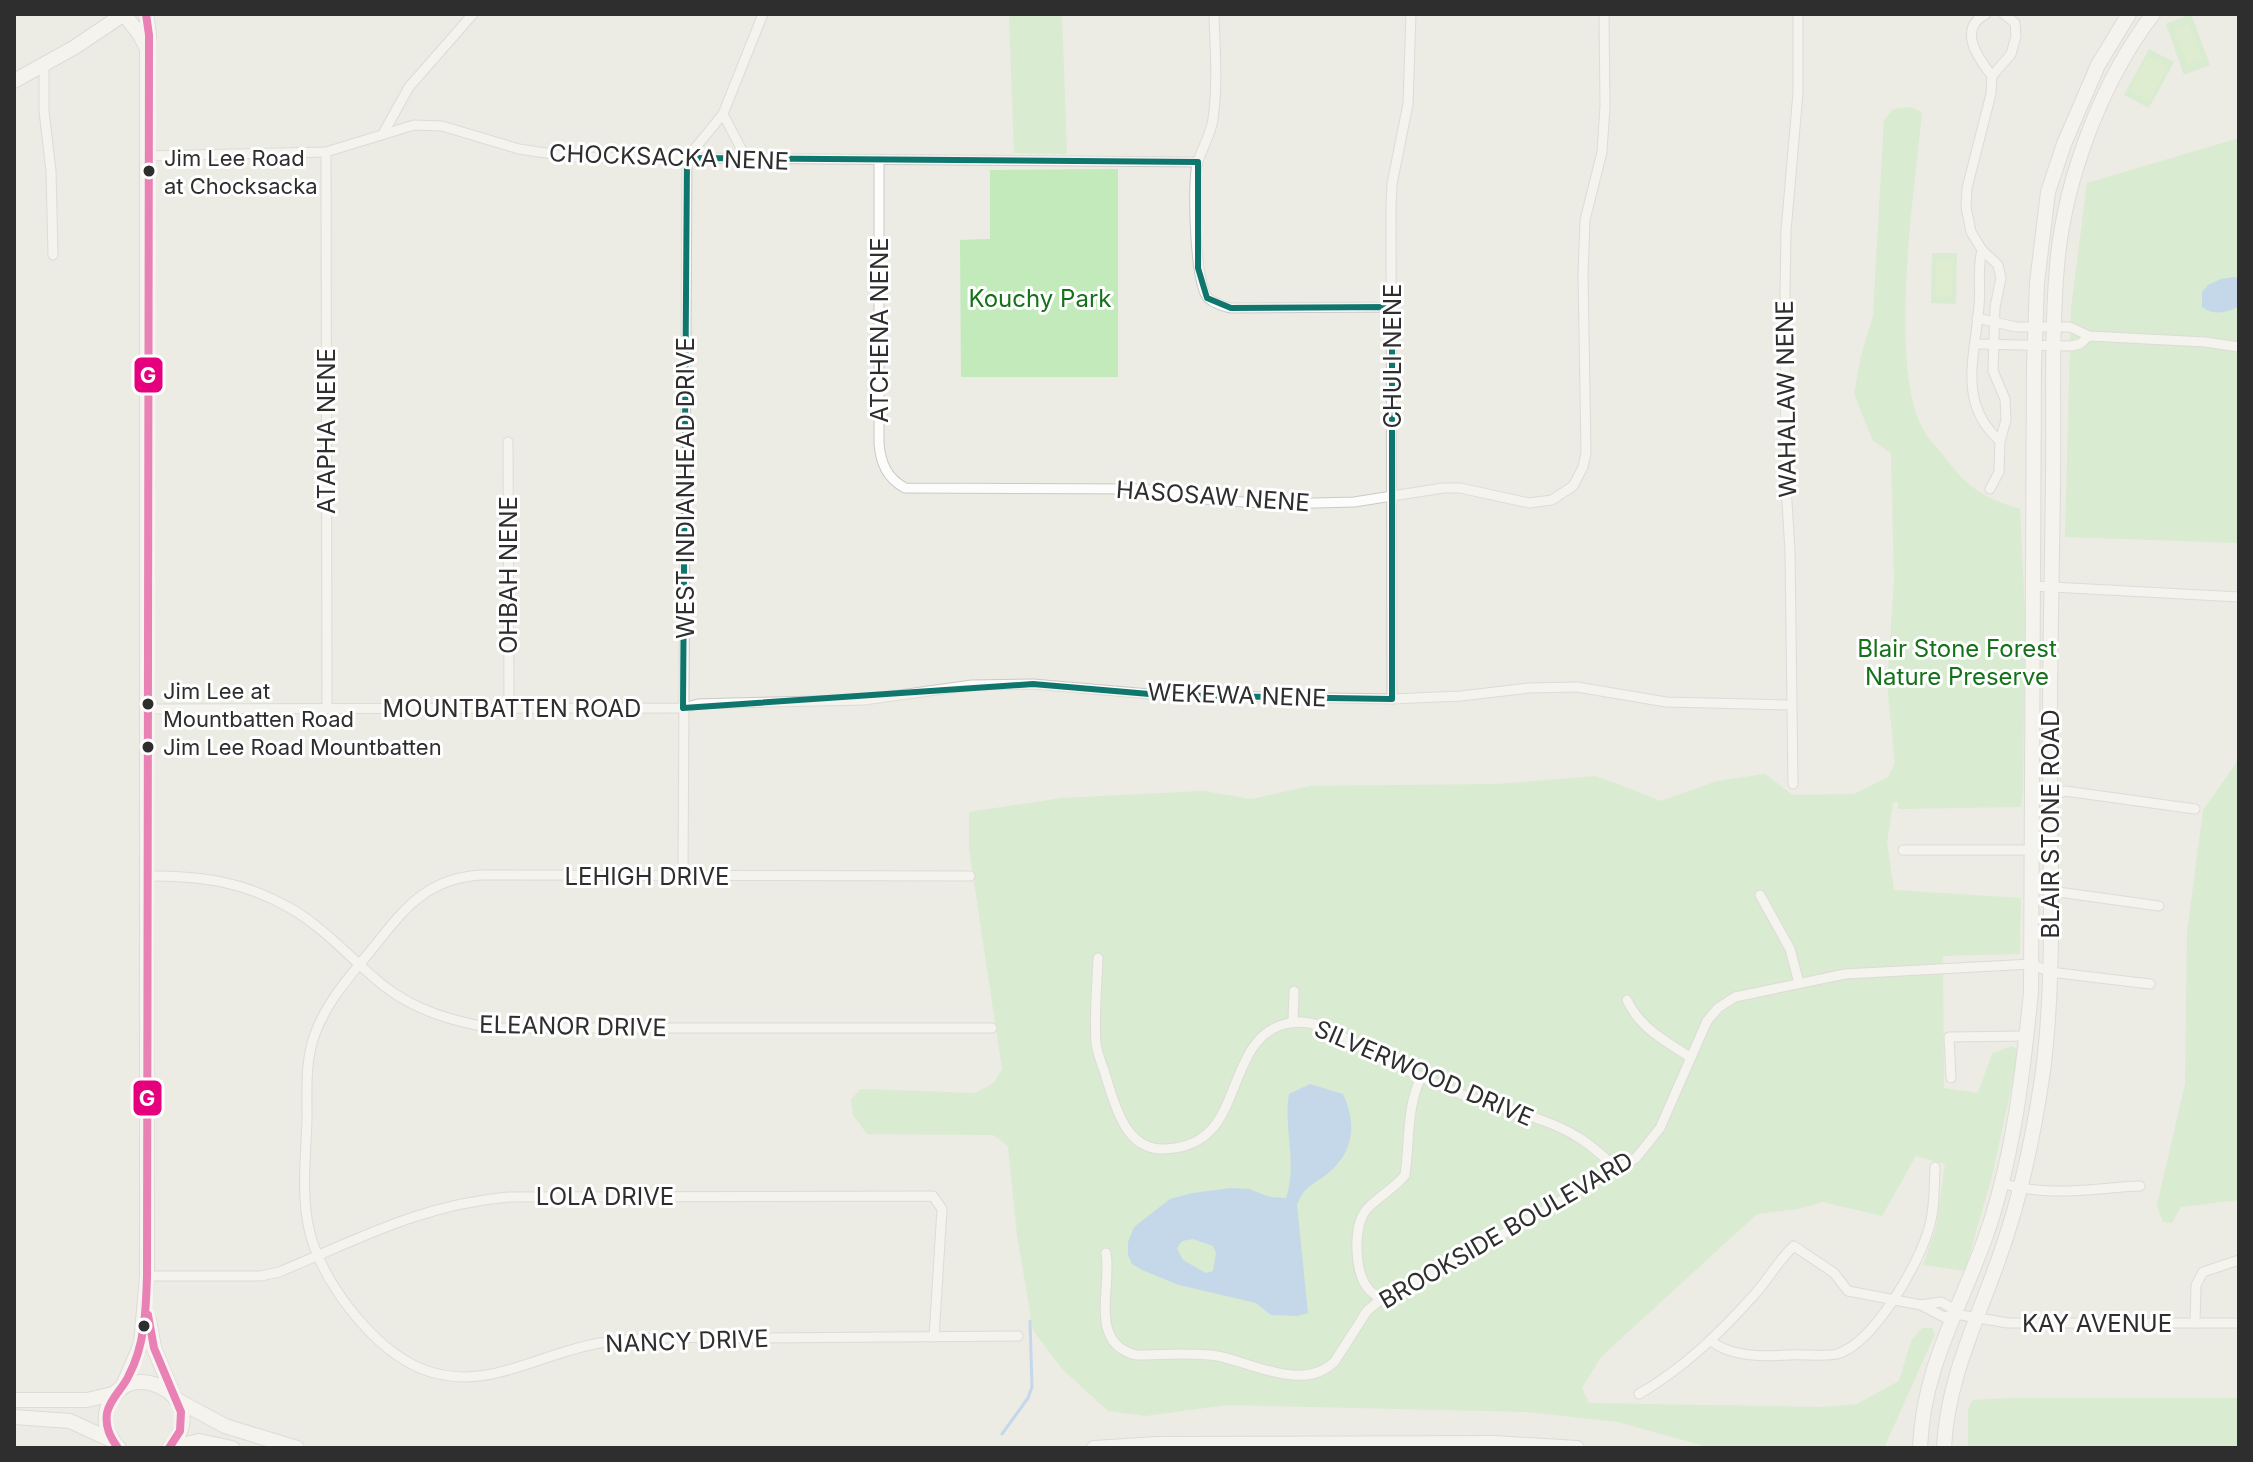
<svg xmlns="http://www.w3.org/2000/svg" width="2253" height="1462" viewBox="0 0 2253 1462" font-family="Inter,sans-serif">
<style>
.green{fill:#c2eabb}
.pitch{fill:#cceeb8}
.water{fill:#93c1f1;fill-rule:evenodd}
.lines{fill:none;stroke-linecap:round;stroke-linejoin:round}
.stream{stroke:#93c1f1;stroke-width:3}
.street-casing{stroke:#c9c9c9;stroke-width:11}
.secondary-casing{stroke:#c9c9c9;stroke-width:16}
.street{stroke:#fcfcfb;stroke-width:9}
.secondary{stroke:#fcfcfb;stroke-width:14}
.bus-1-casing{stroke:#fff;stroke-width:14}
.bus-1{stroke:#e5007d;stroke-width:8}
.marked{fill:none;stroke:#0f766e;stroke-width:6;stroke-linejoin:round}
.bus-dot{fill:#2e2e2e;stroke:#fff;stroke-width:3}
.labels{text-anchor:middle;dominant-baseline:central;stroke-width:6;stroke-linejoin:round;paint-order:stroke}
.bus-label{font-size:22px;fill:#2e2e2e;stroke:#fff;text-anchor:start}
.street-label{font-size:24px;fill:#2e2e2e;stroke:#fff}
.park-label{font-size:24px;fill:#16721a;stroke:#fff}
.line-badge{stroke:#fff;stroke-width:3}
.badge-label{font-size:22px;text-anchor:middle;font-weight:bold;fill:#fff}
</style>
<rect width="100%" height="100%" fill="#ecebe4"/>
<!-- green -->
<g class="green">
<path d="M 1009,14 L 1062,14 L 1067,154 L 1014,153 Z"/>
<path d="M 2191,14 L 2210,65 L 2184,75 L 2166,24 Z"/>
<path d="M 2149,49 L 2174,62 L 2149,108 L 2124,95 Z"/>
<path d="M 1910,107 L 1922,112 C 1915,188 1887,368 1924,431 C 1929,440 1937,447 1943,455 C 1967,487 1981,497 2020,509 L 2025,614 L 2023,791 L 2021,807 L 1898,809 L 1898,801 L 1893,803 L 1887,842 L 1894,890 L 2021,898 L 2020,954 L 1943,956 L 1944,1088 L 1978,1093 L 1992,1054 L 2012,1046 L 2019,1052 L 1992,1176 L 1965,1271 L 1923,1265 L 1936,1228 L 1945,1164 L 1916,1156 L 1882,1216 L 1823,1202 L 1798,1209 L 1757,1214 L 1601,1357 L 1582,1388 L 1589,1403 L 1822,1407 L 1857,1404 L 1899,1381 L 1911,1341 L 1922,1328 L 1932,1328 L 1935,1334 L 1884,1448 L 1711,1448 L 1618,1422 L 1526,1412 L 1227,1405 L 1146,1416 L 1108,1411 L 1062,1369 L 1033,1330 L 1017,1235 L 1008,1146 L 993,1135 L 867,1134 L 853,1115 L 851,1100 L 860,1089 L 975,1093 L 994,1083 L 1002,1069 L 969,848 L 969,812 L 1062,798 L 1203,791 L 1252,799 L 1310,786 L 1497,784 L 1596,776 L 1661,801 L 1717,781 L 1765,774 L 1793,795 L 1854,794 L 1888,777 L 1895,763 L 1887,683 L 1894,582 L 1891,453 L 1873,441 L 1854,394 L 1861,356 L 1873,316 L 1884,120 L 1893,109 Z"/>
<path d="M 2239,138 L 2239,543 L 2065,537 L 2071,309 L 2087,183 Z"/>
<path d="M 1118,169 L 1118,377 L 961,377 L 960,240 L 990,239 L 990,170 Z"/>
<path d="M 1932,253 L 1957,253 L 1956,304 L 1931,303 Z"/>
<path d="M 2239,759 L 2239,1200 L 2181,1207 L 2172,1223 L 2163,1222 L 2157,1205 L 2185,1084 L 2187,933 L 2203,810 Z"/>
<path d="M 2014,1398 L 2239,1398 L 2239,1448 L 1968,1448 L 1968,1409 L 1973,1400 Z"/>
</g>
<!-- pitch -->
<g class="pitch">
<path d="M 2189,24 L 2202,58 L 2187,64 L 2174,30 Z"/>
<path d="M 2148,56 L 2168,67 L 2150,101 L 2129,90 Z"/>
<path d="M 1936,260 L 1953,260 L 1952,296 L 1936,296 Z"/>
</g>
<!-- water -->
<g class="water">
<path d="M 2234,277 L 2239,278 L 2239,306 C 2227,313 2214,316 2202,307 L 2202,292 L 2208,285 L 2221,279 Z"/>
<path d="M 1310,1084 L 1343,1094 C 1357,1123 1354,1153 1327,1174 C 1312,1186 1305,1185 1297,1205 L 1308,1313 L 1297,1316 L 1271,1315 L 1256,1303 L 1179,1285 L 1142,1270 L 1132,1264 L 1128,1255 L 1128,1242 L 1134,1227 L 1170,1199 L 1193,1193 L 1231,1188 L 1249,1189 L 1270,1197 L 1286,1198 C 1298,1163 1283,1129 1289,1094 ZM 1193,1239 L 1213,1246 L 1216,1253 L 1213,1271 L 1206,1273 L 1183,1260 L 1177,1248 L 1182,1241 Z"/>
</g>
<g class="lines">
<!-- stream -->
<path class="stream" d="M 1002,1434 L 1028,1398 L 1032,1387 L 1030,1321"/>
<defs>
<g id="street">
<path d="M 1214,14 C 1215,49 1218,84 1213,119 C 1211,135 1201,149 1197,165 C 1192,185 1195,285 1208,298 C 1215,304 1223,306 1231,308 L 1392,307"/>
<path d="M 1986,14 C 1957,29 1978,58 1992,76"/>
<path d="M 44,65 L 44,111 L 51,171 L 53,255"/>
<path d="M 723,114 L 746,158"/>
<path d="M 384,132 L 409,87 L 473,14"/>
<path d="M 326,152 L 327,709"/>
<path d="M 148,156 L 326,152 L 414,125 L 442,126 L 519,149 L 572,157 L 1198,162"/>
<path d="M 879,161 L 879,444 C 881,464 887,478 905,488 L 1143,489 L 1212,500 L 1278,504 L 1354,502 L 1443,488 L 1460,488 L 1529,503 L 1552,500 L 1573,486 L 1583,467 L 1586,453 L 1583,274 L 1585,220 L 1602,152 L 1605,106 L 1604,14"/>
<path d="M 1982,250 C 1977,269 1981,287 1979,306 C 1975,357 1957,403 2000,441"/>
<path d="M 1977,318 L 2016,327 L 2070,327 L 2089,336 L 2205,342 L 2239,347"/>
<path d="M 1975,344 L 2071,346 L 2080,344 L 2089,336"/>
<path d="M 508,442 L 509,709"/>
<path d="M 1990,489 L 1999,472 L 2000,441 L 2006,420 L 2005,399 L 1993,371 L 1995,307 L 2001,278 L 1998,265 L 1982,250 L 1971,232 L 1966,207 L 1967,188 L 1991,94 L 1992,76 L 2011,54 L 2016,36 L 2015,23 L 2004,14"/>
<path d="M 2033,586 L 2239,597"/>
<path d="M 1392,699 L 1391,207 L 1392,184 L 1408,104 L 1411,14"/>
<path d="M 148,709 L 683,708 L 698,704 L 732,703 L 864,700 L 972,685 L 1033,684 L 1161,695 L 1392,699 L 1461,696 L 1529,688 L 1577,687 L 1666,702 L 1791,705"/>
<path d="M 1793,784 L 1790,552 L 1786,485 L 1785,293 L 1786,231 L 1798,93 L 1798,14"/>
<path d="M 2050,797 L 2065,791 L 2195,809"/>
<path d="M 1903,850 L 2031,850"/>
<path d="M 683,875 L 687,158 L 723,114 L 763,14"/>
<path d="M 149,876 C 202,876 242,881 290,908 C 325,928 353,961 384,986 C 416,1011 453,1021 491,1028 L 992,1028"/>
<path d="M 970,876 L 481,875 C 430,878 407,905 377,943 C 354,972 328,998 315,1034 C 305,1060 307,1091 307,1119 C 306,1154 301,1194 309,1229 C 320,1280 373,1349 422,1369 C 485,1394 539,1353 600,1343 C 653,1335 707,1338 760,1338 C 846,1338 932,1337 1018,1336"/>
<path d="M 2051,891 L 2159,906"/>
<path d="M 1760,895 L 1790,949 L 1799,983"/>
<path d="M 1098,958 C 1097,985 1094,1015 1096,1043 C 1097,1054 1103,1066 1106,1077 C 1115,1105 1125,1148 1161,1149 C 1179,1149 1198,1144 1211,1130 C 1239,1100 1238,1036 1285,1024 C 1315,1016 1339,1035 1363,1048 C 1397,1066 1432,1083 1468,1097 C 1503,1110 1543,1116 1576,1136 C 1592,1145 1605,1158 1618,1170"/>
<path d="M 1627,1000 C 1639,1027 1666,1042 1690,1057"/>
<path d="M 1293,1023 L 1294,991"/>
<path d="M 1951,1078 L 1949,1037 L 2027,1036"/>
<path d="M 2002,1183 C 2048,1198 2093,1188 2140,1186"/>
<path d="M 1106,1253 C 1112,1288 1088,1343 1136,1355 C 1162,1355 1191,1352 1217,1356 C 1251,1362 1304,1393 1335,1361 L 1367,1311 L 1381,1299 L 1482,1246 L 1636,1158 L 1660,1128 L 1707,1021 L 1718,1008 L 1735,997 L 1845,974 L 2031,964 L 2050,972 L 2150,984"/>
<path d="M 147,1276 L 261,1276 L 279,1272 C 359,1239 420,1205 508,1197 L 933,1196 L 942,1209 L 934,1337"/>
<path d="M 1381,1299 C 1377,1296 1370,1292 1367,1287 C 1354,1271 1353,1224 1367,1209 C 1379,1196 1395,1188 1405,1175 C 1410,1141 1406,1109 1421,1077"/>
<path d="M 1921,1305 L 1944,1317 L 1955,1314 L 2008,1323 L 2239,1323"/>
<path d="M 2195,1323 L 2196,1285 L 2203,1272 L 2239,1260"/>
<path d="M 1711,1341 C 1731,1357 1763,1357 1788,1355 C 1802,1354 1825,1357 1837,1354 C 1874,1343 1919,1264 1929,1228 C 1935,1209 1934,1186 1935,1167"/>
<path d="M 1639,1394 C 1684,1368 1720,1333 1754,1295 C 1768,1280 1779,1259 1794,1246 L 1834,1273 L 1848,1291 L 1921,1305 L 1941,1302 L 1952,1308 L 1955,1314"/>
</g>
<g id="secondary">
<path d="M 124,14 L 140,35 L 147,49"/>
<path d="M 14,81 L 75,47 L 124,14"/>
<path d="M 149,1320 L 154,1348 L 172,1392"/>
<path d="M 122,1388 L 141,1344 L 147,1276 L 147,49 L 149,35 L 146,14"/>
<path d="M 14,1400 L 87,1400 L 117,1393"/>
<path d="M 177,1400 L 225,1426 L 297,1448"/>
<path d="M 14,1417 L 70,1421 L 113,1441"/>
<path d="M 119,1448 C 110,1439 104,1428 106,1414 C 116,1350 219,1394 169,1448"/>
<path d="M 170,1448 L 199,1441 L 232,1448"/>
<path d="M 1094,1448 L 1157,1444 L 1494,1443 L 1577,1448"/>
<path d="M 1920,1448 C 1923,1364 1963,1305 1989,1227 C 2014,1151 2023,1072 2031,992 L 2034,365 L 2037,283 L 2048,192 L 2064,144 L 2098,65 L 2129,14"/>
<path d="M 1944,1448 C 1947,1380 1977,1321 1999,1258 C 2021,1197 2034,1134 2043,1071 C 2055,976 2050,879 2050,783 C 2049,682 2052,581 2053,480 C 2054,409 2051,337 2057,266 C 2064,181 2101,82 2153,14"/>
</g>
</defs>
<!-- street casing -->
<use href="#street" class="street-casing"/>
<!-- secondary casing -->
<use href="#secondary" class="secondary-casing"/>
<!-- street -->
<use href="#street" class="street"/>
<!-- secondary -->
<use href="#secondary" class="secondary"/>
<defs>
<g id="bus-1">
<path d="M 148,1315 L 154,1348 L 181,1412 L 180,1431 L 169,1448"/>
<path d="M 118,1448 C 110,1437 105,1427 107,1413 C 110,1398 123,1389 129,1375 C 145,1345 146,1309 147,1276 L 149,35 L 146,14"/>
</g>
</defs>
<!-- bus-1 casing -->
<use href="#bus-1" class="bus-1-casing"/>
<!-- bus-1 -->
<use href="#bus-1" class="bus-1"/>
</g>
<!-- marked area -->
<path d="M0 0H2253V1462H0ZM 687,158 L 1198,162 L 1198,268 L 1207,298 L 1231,308 L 1392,307 L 1392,699 L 1161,695 L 1033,684 L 683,708 Z" fill="#ecebe4" fill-opacity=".55" fill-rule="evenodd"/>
<path class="marked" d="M 687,158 L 1198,162 L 1198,268 L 1207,298 L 1231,308 L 1392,307 L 1392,699 L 1161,695 L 1033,684 L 683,708 Z"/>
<!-- markers -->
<g class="bus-dot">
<circle cx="149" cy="171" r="7"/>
<circle cx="148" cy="704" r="7"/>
<circle cx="148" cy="747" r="7"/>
<circle cx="144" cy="1326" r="7"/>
</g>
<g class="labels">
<!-- bus labels -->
<g class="bus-label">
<text x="164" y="158">Jim Lee Road<tspan x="164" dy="28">at Chocksacka</tspan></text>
<text x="163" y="691">Jim Lee at<tspan x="163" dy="28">Mountbatten Road</tspan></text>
<text x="163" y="747">Jim Lee Road Mountbatten</text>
</g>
<!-- street labels -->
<g class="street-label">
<text transform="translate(669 157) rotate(2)">CHOCKSACKA NENE</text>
<text transform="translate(879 330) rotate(-90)">ATCHENA NENE</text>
<text transform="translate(1392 356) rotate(-90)">CHULI NENE</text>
<text transform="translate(1786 399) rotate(-91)">WAHALAW NENE</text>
<text transform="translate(326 431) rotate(-90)">ATAPHA NENE</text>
<text transform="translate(685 488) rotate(-90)">WEST INDIANHEAD DRIVE</text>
<text transform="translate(1213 496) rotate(4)">HASOSAW NENE</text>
<text transform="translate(508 575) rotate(-90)">OHBAH NENE</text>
<text transform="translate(1237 695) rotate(2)">WEKEWA NENE</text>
<text x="512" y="708">MOUNTBATTEN ROAD</text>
<text transform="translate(2050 824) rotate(-90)">BLAIR STONE ROAD</text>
<text x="647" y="876">LEHIGH DRIVE</text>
<text transform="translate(573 1026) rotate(1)">ELEANOR DRIVE</text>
<text transform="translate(1424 1073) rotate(23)">SILVERWOOD DRIVE</text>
<text x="605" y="1196">LOLA DRIVE</text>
<text transform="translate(1506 1230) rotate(-30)">BROOKSIDE BOULEVARD</text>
<text x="2097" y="1323">KAY AVENUE</text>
<text transform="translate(687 1341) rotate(-2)">NANCY DRIVE</text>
</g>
<!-- park labels -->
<g class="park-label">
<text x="1040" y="298">Kouchy Park</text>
<text x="1957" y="648">Blair Stone Forest<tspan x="1957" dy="28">Nature Preserve</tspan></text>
</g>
</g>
<g class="line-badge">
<rect x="133" y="356" width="31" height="38" rx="8" fill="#e5007d"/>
<rect x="132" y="1079" width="31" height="38" rx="8" fill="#e5007d"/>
</g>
<g class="badge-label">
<text x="148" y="383">G</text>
<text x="147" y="1106">G</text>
</g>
<!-- border -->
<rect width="2253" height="1462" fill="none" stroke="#2e2e2e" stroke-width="32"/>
</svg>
